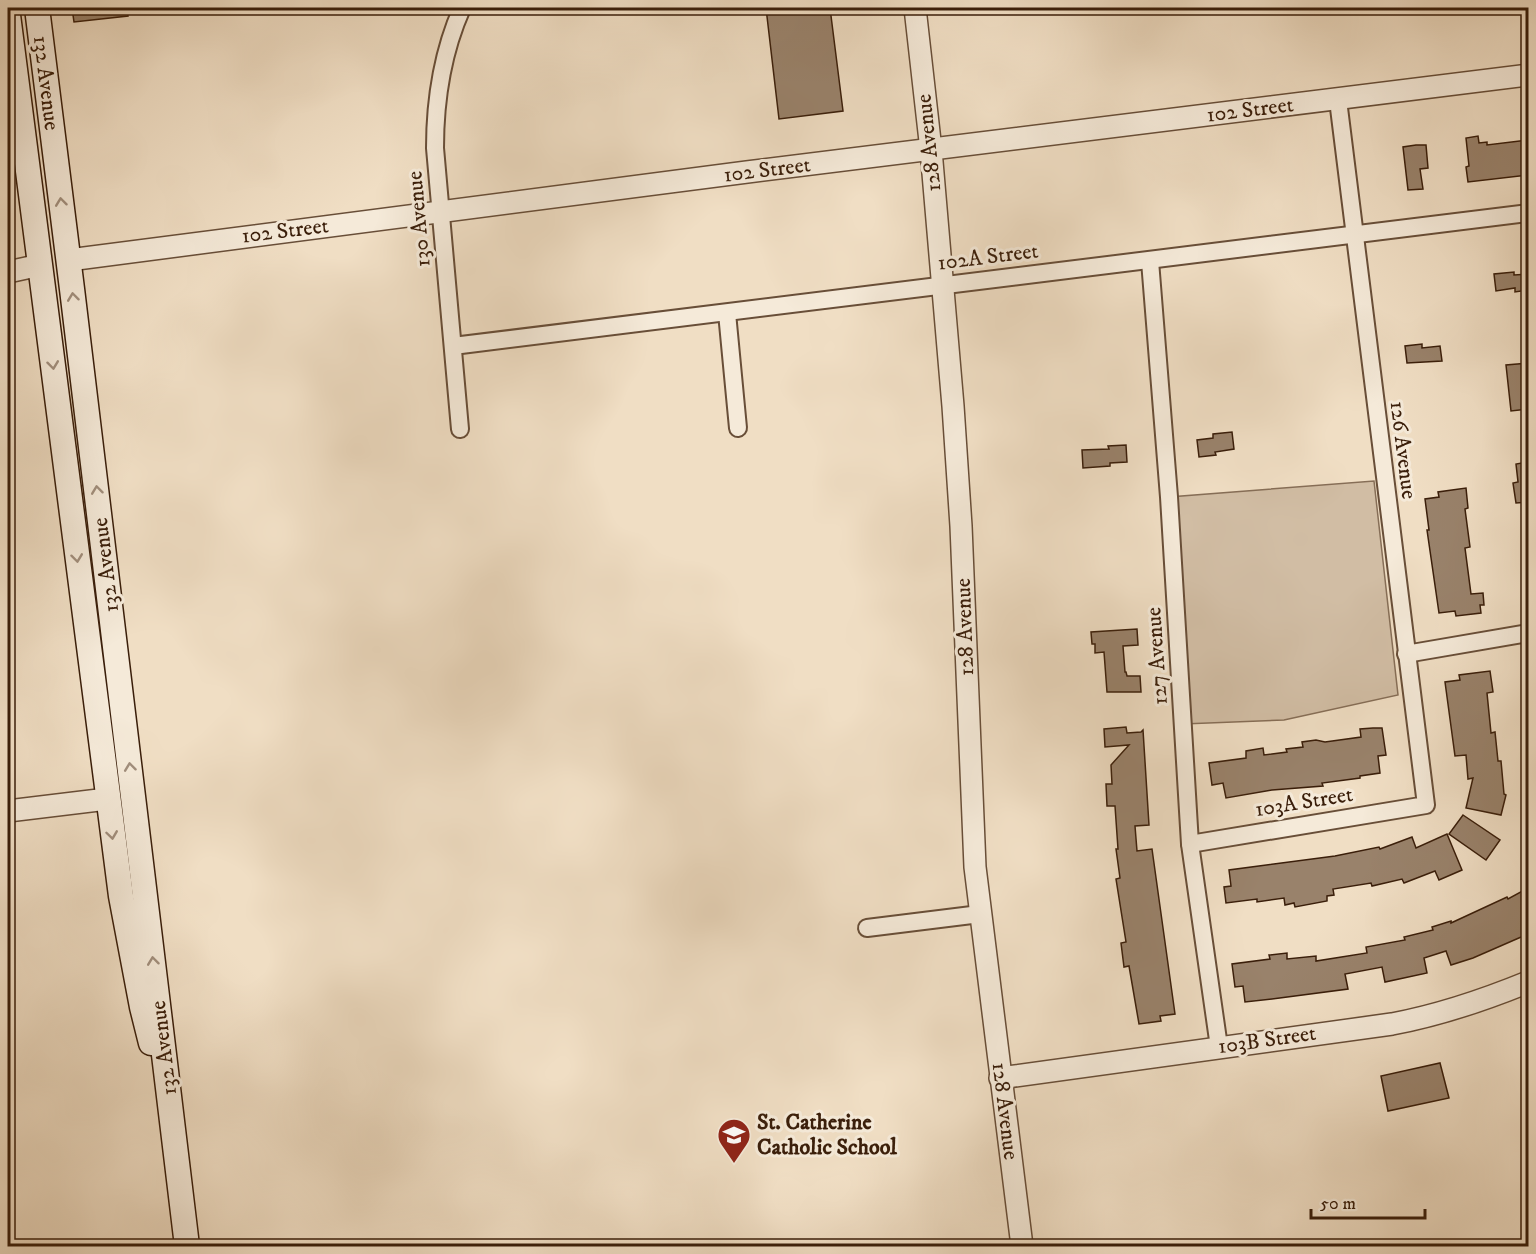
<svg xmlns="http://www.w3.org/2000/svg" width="1536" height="1254" viewBox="0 0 1536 1254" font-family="'IM FELL DW Pica',serif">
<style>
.green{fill:#d1bda4;stroke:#866e57;stroke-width:1.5}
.building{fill:#99826b;stroke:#3a1e0a;stroke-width:1.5}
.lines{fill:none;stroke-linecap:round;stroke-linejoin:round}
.minor-casing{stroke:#684e38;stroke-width:20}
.tertiary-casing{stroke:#684e38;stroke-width:24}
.secondary-casing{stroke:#3a1e0a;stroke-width:27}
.minor{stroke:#f5ead9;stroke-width:16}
.tertiary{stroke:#f5ead9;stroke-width:21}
.secondary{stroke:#f5ead9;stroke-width:24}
.oneway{stroke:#a18e7c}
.labels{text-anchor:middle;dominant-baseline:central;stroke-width:6;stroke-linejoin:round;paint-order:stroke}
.street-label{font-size:22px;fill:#3a1e0a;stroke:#f5ead9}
.poi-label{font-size:22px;font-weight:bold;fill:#3a1e0a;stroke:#f5ead9;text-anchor:start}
</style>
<rect width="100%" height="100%" fill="#f0dec4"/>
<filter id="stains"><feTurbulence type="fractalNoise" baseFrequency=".00333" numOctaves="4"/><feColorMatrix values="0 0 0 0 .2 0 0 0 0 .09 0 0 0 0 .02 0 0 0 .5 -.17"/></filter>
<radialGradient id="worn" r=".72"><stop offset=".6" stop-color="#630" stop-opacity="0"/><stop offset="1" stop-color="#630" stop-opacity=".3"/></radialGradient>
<!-- green -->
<path class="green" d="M 1374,481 L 1398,695 L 1284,720 L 1183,724 L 1169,497 Z"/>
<!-- building -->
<g class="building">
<path d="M 72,8 L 127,8 L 128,16 L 74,22 Z"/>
<path d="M 766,8 L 830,8 L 843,111 L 779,119 Z"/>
<path d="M 1478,136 L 1479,143 L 1487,142 L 1487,145 L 1528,140 L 1528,175 L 1468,182 L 1466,167 L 1469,166 L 1466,138 Z"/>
<path d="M 1416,145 L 1426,145 L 1428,168 L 1420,169 L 1423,189 L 1408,190 L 1403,147 Z"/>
<path d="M 1514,272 L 1514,275 L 1528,274 L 1528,290 L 1515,292 L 1515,288 L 1496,291 L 1494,274 Z"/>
<path d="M 1422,344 L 1422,348 L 1440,346 L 1442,361 L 1407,363 L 1405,346 Z"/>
<path d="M 1528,363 L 1528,409 L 1511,411 L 1506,365 Z"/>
<path d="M 1232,432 L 1234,449 L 1215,452 L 1216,455 L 1199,457 L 1197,440 L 1213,438 L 1213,434 Z"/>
<path d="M 1126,445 L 1127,462 L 1110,463 L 1110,466 L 1083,468 L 1082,450 L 1109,449 L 1108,446 Z"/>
<path d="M 1528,462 L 1528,502 L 1516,503 L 1513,483 L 1518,482 L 1516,464 Z"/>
<path d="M 1466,488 L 1468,508 L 1465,509 L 1470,547 L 1465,548 L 1471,594 L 1483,593 L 1484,605 L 1480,605 L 1481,613 L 1456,616 L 1455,611 L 1439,613 L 1427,530 L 1429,530 L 1425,499 L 1439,497 L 1438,492 Z"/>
<path d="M 1137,629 L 1138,645 L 1123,646 L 1125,672 L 1126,672 L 1127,676 L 1140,676 L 1141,692 L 1107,692 L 1104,652 L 1095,653 L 1095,644 L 1092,644 L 1091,632 Z"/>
<path d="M 1490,671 L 1493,692 L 1487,693 L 1491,733 L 1495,732 L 1498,761 L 1501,761 L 1504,794 L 1506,795 L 1501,815 L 1466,808 L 1473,778 L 1468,779 L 1466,755 L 1455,756 L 1445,682 L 1460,680 L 1459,675 Z"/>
<path d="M 1126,727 L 1127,733 L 1141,732 L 1143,730 L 1149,825 L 1135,826 L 1137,851 L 1152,849 L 1175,1014 L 1160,1016 L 1161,1021 L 1139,1024 L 1129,966 L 1124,967 L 1121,943 L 1126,942 L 1116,879 L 1120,878 L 1116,849 L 1118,849 L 1115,806 L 1107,806 L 1106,784 L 1112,784 L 1111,765 L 1129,745 L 1105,747 L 1104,729 Z"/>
<path d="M 1373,728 L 1382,728 L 1386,755 L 1378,756 L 1380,773 L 1360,776 L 1360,778 L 1322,783 L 1323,786 L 1272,790 L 1226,798 L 1223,783 L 1212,785 L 1209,763 L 1246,758 L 1246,751 L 1263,748 L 1264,755 L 1287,752 L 1286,749 L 1303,747 L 1302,742 L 1316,740 L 1325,742 L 1361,737 L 1360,729 Z"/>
<path d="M 1463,815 L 1500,840 L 1486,860 L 1449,834 Z"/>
<path d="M 1447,834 L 1462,870 L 1439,880 L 1435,871 L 1404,883 L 1402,879 L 1372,886 L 1371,883 L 1333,889 L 1334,895 L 1327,896 L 1327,901 L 1295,907 L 1294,903 L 1285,905 L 1284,898 L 1257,902 L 1257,899 L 1226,903 L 1224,887 L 1231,886 L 1229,870 L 1335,856 L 1379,847 L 1380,849 L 1412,837 L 1416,848 Z"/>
<path d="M 1528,888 L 1528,934 L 1473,958 L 1451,965 L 1446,951 L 1424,958 L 1427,973 L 1385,982 L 1382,967 L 1345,974 L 1348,989 L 1272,999 L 1245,1002 L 1243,986 L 1235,987 L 1232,964 L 1270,959 L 1269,955 L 1287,953 L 1287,959 L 1316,956 L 1316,961 L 1367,953 L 1366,947 L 1405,940 L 1404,937 L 1433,930 L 1432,927 L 1451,921 L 1451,923 L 1507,897 L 1508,899 Z"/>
<path d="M 1440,1063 L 1449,1098 L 1388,1111 L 1381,1076 Z"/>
</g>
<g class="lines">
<defs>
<g id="minor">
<path d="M 1150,261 L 1169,497 L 1190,844 L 1219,1047"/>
<path d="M 727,313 L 738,428"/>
<path d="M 453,346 L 1528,213"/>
<path d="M 460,429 L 435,148 C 435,98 442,53 462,8"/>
<path d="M 1406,654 L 1528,633"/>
<path d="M 1190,844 L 1426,805 L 1338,100"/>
<path d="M 867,928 L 980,914"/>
</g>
<g id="tertiary">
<path d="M 915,8 L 931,150 L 953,406 L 961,526 L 975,867 L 1022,1246"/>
<path d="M 69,260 L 747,172 L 1528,75"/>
<path d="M 8,272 L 40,265"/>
<path d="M 8,811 L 107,799"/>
<path d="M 1000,1078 L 1392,1024 C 1440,1015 1484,1000 1528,982"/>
</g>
<g id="secondary">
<path d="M 37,8 L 72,289 L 187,1246"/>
<path d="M 8,15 L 121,896 L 142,1007 L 151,1043"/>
</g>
</defs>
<!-- minor casing -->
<use href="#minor" class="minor-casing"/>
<!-- tertiary casing -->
<use href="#tertiary" class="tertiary-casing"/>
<!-- secondary casing -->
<use href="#secondary" class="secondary-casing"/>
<!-- minor -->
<use href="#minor" class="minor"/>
<!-- tertiary -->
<use href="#tertiary" class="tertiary"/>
<!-- secondary -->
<use href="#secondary" class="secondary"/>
</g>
<!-- one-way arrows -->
<defs><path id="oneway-chevron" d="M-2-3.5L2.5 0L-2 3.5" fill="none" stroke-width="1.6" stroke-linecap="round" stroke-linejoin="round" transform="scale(1.5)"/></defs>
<g class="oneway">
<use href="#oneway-chevron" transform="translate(61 202) rotate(-97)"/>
<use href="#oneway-chevron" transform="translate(73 297) rotate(-97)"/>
<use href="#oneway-chevron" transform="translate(53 365) rotate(83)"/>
<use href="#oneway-chevron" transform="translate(97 490) rotate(-97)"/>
<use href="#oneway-chevron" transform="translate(77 558) rotate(83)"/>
<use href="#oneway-chevron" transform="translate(130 767) rotate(-97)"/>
<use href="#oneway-chevron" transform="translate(112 835) rotate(82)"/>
<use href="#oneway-chevron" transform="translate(153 961) rotate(-97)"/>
</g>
<!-- icons -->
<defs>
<symbol id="school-pin" viewBox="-11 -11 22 30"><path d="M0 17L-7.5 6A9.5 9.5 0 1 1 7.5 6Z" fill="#8f2418" stroke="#f5ead9"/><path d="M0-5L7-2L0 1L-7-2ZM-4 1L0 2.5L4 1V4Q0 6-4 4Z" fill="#fff"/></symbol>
</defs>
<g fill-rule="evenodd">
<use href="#school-pin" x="715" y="1116" width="38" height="52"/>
</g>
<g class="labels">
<!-- street labels -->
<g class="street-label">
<text transform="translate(46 83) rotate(83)">132 Avenue</text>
<text transform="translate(1250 110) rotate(-7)">102 Street</text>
<text transform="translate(929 143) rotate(-96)">128 Avenue</text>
<text transform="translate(767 170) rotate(-7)">102 Street</text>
<text transform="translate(419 219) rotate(-95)">130 Avenue</text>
<text transform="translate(285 231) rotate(-7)">102 Street</text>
<text transform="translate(988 257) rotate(-7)">102A Street</text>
<text transform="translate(1403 450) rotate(83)">126 Avenue</text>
<text transform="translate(106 565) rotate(-97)">132 Avenue</text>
<text transform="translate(965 627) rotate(-92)">128 Avenue</text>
<text transform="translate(1157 656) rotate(-94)">127 Avenue</text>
<text transform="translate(1304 802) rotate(-9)">103A Street</text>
<text transform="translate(1267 1040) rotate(-8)">103B Street</text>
<text transform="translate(164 1048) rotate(-97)">132 Avenue</text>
<text transform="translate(1005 1111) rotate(83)">128 Avenue</text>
</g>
<!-- poi labels -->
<g class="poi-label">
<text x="757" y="1122">St. Catherine<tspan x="757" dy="25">Catholic School</tspan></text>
</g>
</g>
<!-- margin -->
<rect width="1536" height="1254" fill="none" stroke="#f0dec4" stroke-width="30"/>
<rect x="9" y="9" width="1518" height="1236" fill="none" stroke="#3a1e0a" stroke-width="3"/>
<rect x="15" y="15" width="1506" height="1224" fill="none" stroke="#3a1e0a" stroke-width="1.5"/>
<!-- scale -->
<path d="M1311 1209v9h114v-9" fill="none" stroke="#3a1e0a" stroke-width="3"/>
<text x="1320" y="1209" font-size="18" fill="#3a1e0a" stroke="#f5ead9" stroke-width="4.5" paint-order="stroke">50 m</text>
<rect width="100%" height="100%" filter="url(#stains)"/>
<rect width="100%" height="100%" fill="url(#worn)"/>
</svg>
